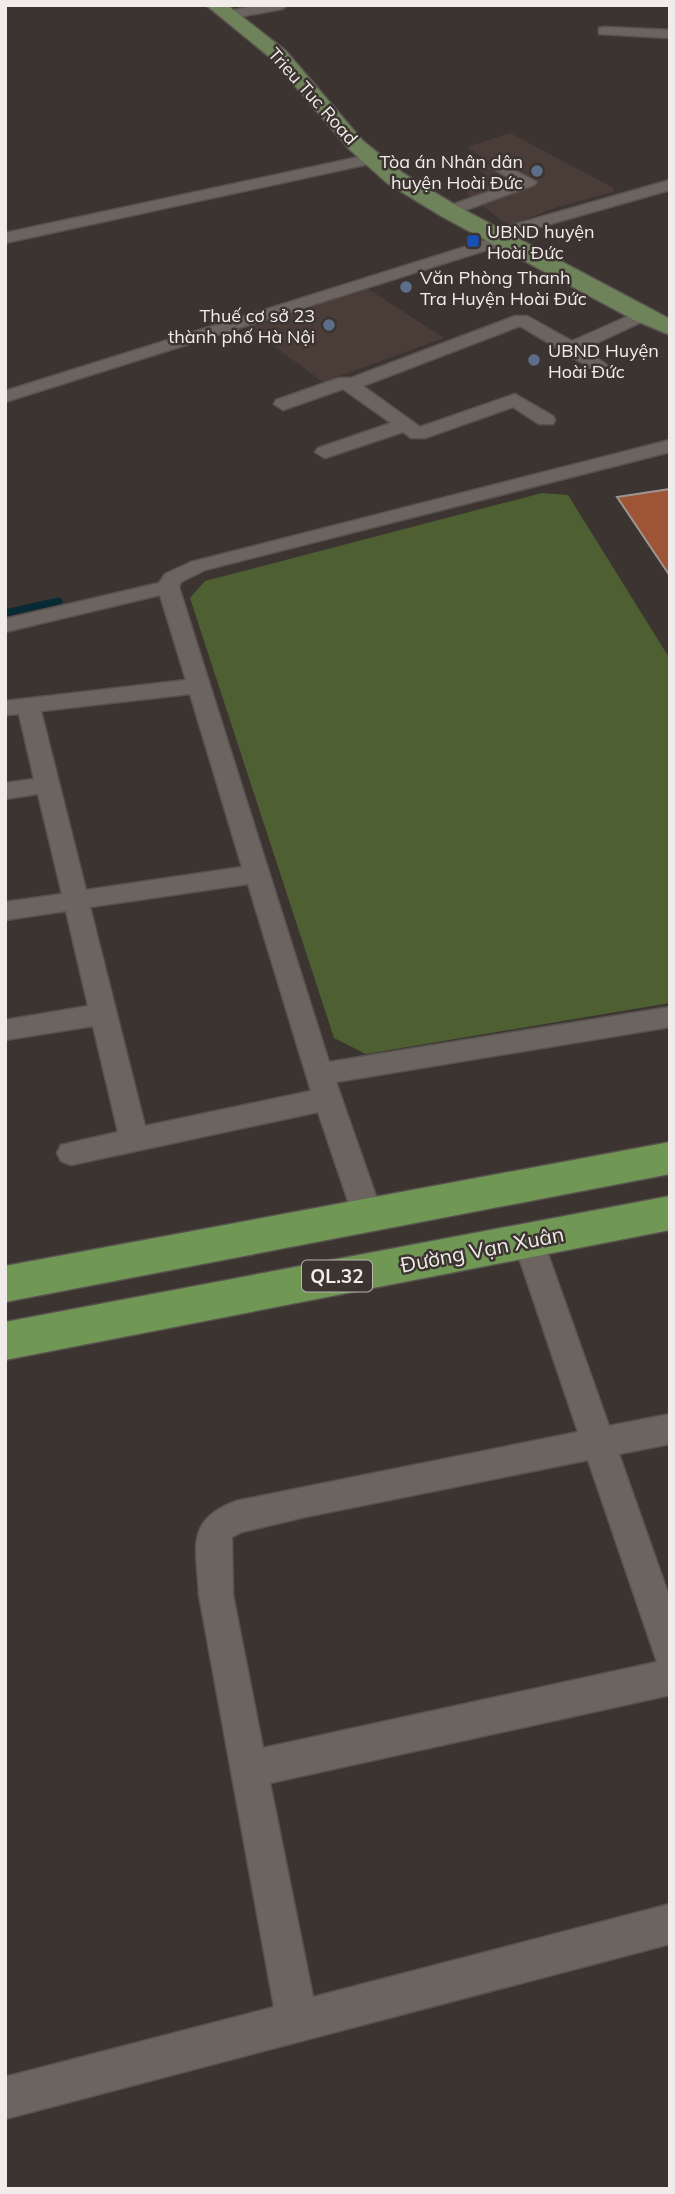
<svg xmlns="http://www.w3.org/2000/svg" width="675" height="2194" viewBox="0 0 675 2194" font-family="Mulish,sans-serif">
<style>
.built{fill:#4a3c37}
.green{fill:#4e5f32}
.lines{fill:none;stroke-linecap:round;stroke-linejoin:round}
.stream{stroke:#072a34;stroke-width:7}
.building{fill:#9e5536;stroke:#9e9591;stroke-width:2}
.street-casing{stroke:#58524f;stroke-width:3}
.primary-casing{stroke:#58524f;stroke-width:3}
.highway-casing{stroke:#58524f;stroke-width:3}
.street{fill:#6c6461;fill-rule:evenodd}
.primary{fill:#6f835a;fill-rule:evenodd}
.highway{fill:#719755;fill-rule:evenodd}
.service-dot{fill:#5c6f8a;stroke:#3b3431;stroke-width:2.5}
.transit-dot{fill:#1a4fb4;stroke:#3b3431;stroke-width:2.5}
.labels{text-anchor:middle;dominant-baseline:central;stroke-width:5;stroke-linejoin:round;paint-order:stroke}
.far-street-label{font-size:18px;fill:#f1ecea;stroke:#3b3431}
.far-poi-label{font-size:18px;fill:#f1ecea;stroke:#3b3431;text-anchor:start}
.shield{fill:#3b3431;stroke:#bab5b2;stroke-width:2}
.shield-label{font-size:19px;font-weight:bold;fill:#f1ecea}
.street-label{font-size:21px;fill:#f1ecea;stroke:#3b3431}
</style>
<rect width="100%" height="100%" fill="#3b3431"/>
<!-- built -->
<g class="built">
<path d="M 510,133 L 614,188 L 613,192 L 555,208 L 509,226 L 469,196 L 466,190 L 471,182 L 488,176 L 476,169 L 490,163 L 467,147 Z"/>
<path d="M 367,288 L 444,338 L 323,382 L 248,327 Z"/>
</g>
<!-- green -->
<path class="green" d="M 542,493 L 568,495 L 670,659 L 670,1003 L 366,1054 L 334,1038 L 190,598 L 205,581 Z"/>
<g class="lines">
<!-- stream -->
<path class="stream" d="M 5,613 L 59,601"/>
</g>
<!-- building -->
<path class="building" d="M 670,489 L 670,576 L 617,497 Z"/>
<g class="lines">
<defs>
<g id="street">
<path d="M 259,5 L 288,5 L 282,9 L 228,19 L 221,15 L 223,12 Z"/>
<path d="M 604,27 L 670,30 L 670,38 L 599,34 L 599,28 Z"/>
<path d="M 373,154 L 381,159 L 378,162 L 5,243 L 5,233 Z"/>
<path d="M 500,163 L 537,182 L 534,185 L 455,214 L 443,214 L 441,211 L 443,208 L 516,182 L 492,168 Z"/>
<path d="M 670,180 L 670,190 L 508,236 L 511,240 L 509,243 L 5,402 L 5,391 L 490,239 L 486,235 L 488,232 Z"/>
<path d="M 642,310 L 648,311 L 651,315 L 648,319 L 584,349 L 607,365 L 604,369 L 592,369 L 520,326 L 363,386 L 420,427 L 515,394 L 553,416 L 555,420 L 553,424 L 539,424 L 513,407 L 425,438 L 411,438 L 403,432 L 325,458 L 315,452 L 318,448 L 391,423 L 343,389 L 283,410 L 274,404 L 276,400 L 339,378 L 351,378 L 515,316 L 527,316 L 572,341 Z"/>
<path d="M 670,440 L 670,452 L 205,570 L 181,582 L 179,587 L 329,1062 L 670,1007 L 670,1027 L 336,1082 L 383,1216 L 378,1225 L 368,1228 L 358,1225 L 353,1216 L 318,1112 L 71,1165 L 61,1161 L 57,1153 L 61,1145 L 118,1132 L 93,1026 L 5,1040 L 5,1020 L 88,1006 L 66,911 L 5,920 L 5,902 L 62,894 L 38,794 L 5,799 L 5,783 L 34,779 L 19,714 L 5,715 L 5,701 L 186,680 L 160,595 L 5,632 L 5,619 L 159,583 L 165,574 L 191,562 ZM 190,694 L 242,867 L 86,890 L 41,711 ZM 248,884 L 311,1091 L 145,1126 L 90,907 Z"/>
<path d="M 528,1227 L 539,1231 L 543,1240 L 609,1426 L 670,1414 L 670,1444 L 619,1454 L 670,1599 L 670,1695 L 270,1783 L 313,1997 L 670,1904 L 670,1944 L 5,2119 L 5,2077 L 274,2007 L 199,1595 C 197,1548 184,1521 236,1501 L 578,1432 L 513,1240 L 517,1231 ZM 588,1460 L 657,1662 L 263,1748 L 233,1595 L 232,1537 L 242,1532 L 305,1517 Z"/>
</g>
<path id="primary" d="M 206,5 L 227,5 L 286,51 L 363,141 L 403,173 L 457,206 L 670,319 L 670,335 L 634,320 L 441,216 L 387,183 L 349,149 L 272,59 Z"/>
<g id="highway">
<path d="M 670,1142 L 670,1174 L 5,1302 L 5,1266 Z"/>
<path d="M 670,1196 L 670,1230 L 5,1360 L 5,1322 Z"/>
</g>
</defs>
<!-- street casing -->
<use href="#street" class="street-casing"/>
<!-- primary casing -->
<use href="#primary" class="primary-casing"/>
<!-- highway casing -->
<use href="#highway" class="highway-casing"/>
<!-- street -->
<use href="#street" class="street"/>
<!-- primary -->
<use href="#primary" class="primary"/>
<!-- highway -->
<use href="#highway" class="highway"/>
</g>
<!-- markers -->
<g class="service-dot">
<circle cx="537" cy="171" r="7"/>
<circle cx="406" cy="287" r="7"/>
<circle cx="329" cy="325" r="7"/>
<circle cx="534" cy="360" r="7"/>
</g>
<rect class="transit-dot" x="466" y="234" width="14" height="14" rx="3.5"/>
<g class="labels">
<!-- far-street labels -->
<g class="far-street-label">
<text transform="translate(313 96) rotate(48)">Trieu Tuc Road</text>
</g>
<!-- far-poi labels -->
<g class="far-poi-label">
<text x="523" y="161" text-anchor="end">Tòa án Nhân dân<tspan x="523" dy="21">huyện Hoài Đức</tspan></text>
<text x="487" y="231">UBND huyện<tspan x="487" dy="21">Hoài Đức</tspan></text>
<text x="420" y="277">Văn Phòng Thanh<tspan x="420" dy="21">Tra Huyện Hoài Đức</tspan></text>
<text x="315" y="315" text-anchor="end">Thuế cơ sở 23<tspan x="315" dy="21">thành phố Hà Nội</tspan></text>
<text x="548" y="350">UBND Huyện<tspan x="548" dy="21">Hoài Đức</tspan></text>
</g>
<!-- shield labels -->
<rect class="shield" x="302" y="1260.5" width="70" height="31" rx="5"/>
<g class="shield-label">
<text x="337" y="1276">QL.32</text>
</g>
<!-- street labels -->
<g class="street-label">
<text transform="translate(482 1249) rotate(-11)">Đường Vạn Xuân</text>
</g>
</g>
<!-- border -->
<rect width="675" height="2194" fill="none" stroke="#f1ecea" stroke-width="14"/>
</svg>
